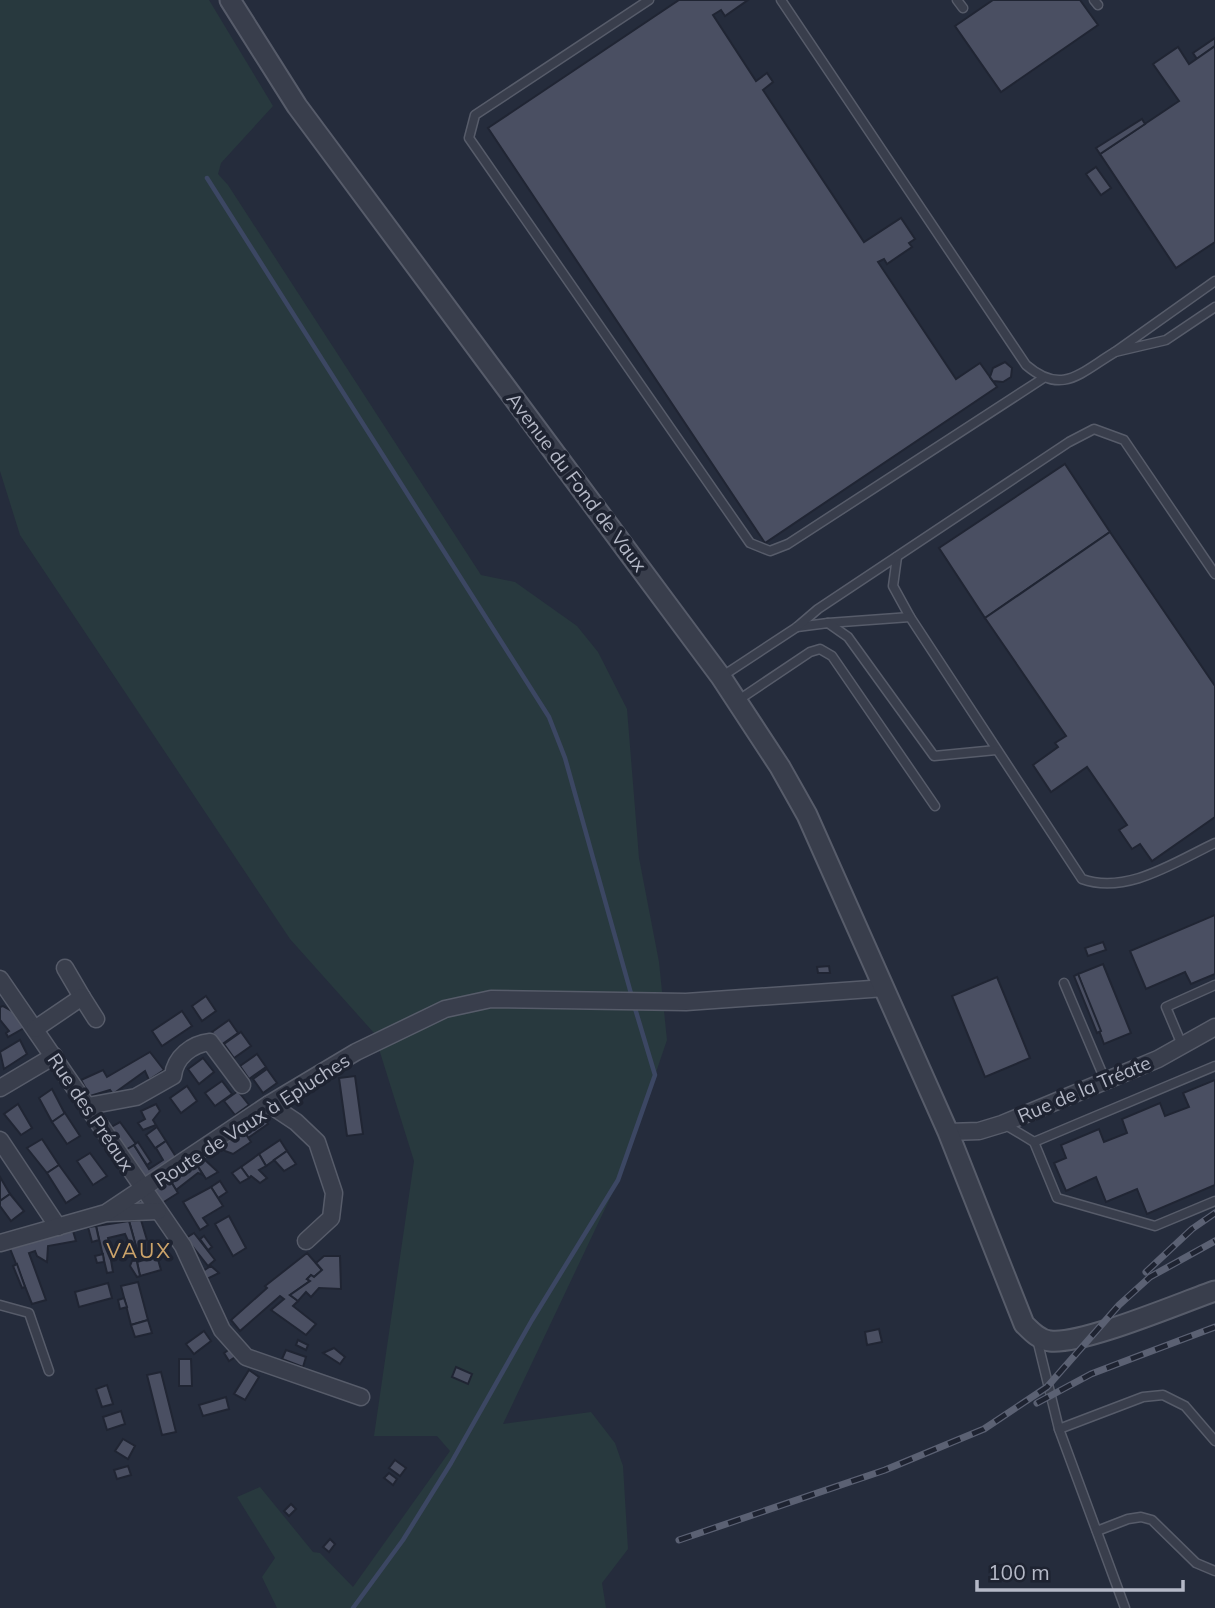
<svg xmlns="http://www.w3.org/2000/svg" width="1215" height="1608" viewBox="0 0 1215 1608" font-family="Mulish,sans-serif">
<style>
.green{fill:#28393e}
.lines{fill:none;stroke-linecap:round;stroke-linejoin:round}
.stream{stroke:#3c4763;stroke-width:4.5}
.building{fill:#4a4f62;stroke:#202533;stroke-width:2}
.service-casing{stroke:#575c6a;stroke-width:11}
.minor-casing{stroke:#575c6a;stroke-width:19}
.tertiary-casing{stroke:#575c6a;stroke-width:23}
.service{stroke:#393e4c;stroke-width:8}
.minor{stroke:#393e4c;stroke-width:16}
.tertiary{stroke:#393e4c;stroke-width:19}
.rail-casing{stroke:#5b6173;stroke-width:7}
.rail{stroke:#1e2331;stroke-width:4.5;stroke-dasharray:13;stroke-linecap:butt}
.labels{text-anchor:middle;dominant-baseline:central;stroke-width:7;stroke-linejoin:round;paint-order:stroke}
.street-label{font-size:19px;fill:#b5b9c7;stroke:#1e2331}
.neighbourhood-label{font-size:21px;letter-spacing:2px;fill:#cda46a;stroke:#1e2331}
</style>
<rect width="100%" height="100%" fill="#252c3c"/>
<!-- green -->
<path class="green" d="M 0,0 L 209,0 L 273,106 L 221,163 L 218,174 L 228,185 L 481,575 L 515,582 L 577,626 L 598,652 L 627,709 L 639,858 L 659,962 L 667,1040 L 621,1175 L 503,1424 L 591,1412 L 615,1443 L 623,1466 L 628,1549 L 602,1583 L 606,1608 L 277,1608 L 262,1577 L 275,1558 L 237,1497 L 260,1487 L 313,1552 L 320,1553 L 353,1587 L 450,1451 L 437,1436 L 374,1436 L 414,1161 L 374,1033 L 290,939 L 20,535 L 0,471 Z"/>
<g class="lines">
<!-- stream -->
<g class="stream">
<path d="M 207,178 L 549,717 L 565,758 L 632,997"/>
<path d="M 353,1608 L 403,1540 L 451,1463 L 532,1320 L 618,1180 L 655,1075 L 634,1005"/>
</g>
</g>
<!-- building -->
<g class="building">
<path d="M 679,0 L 748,0 L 725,16 L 721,10 L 713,15 L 756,81 L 767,73 L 773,82 L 763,90 L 864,242 L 901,218 L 915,239 L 909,243 L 912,247 L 887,264 L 884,259 L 878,262 L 956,379 L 980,363 L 997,387 L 765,543 L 488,128 Z"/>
<path d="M 993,0 L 1080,0 L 1098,25 L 1001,92 L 955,26 Z"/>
<path d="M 1215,38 L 1215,46 L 1197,59 L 1193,53 Z"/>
<path d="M 1215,46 L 1215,242 L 1176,268 L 1100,154 L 1179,101 L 1153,64 L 1178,47 L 1189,64 Z"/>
<path d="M 1142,119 L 1145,124 L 1100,154 L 1096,148 Z"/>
<path d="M 1096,167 L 1111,188 L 1101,195 L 1086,174 Z"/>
<path d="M 1005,362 L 1012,368 L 1011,377 L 1003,382 L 993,381 L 990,377 L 993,368 Z"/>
<path d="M 1065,464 L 1110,532 L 985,618 L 939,548 Z"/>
<path d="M 1110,532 L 1215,686 L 1215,817 L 1152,861 L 1140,844 L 1132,849 L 1119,830 L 1127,825 L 1087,767 L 1051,792 L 1033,765 L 1058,747 L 1055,743 L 1066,736 L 985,618 Z"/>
<path d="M 1215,915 L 1215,974 L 1191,984 L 1185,972 L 1146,989 L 1130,951 Z"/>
<path d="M 1103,942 L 1106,950 L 1088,956 L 1085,948 Z"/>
<path d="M 1103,964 L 1131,1033 L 1104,1044 L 1078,974 Z"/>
<path d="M 829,966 L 830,973 L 818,973 L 817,967 Z"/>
<path d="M 1078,974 L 1101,1031 L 1097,1033 L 1074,976 Z"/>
<path d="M 997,977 L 1030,1058 L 985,1077 L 952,996 Z"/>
<path d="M 206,996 L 216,1011 L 202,1021 L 192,1006 Z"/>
<path d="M 3,1006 L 14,1012 L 24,1028 L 8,1037 L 6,1033 L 9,1031 L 0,1020 L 0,1007 Z"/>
<path d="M 182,1011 L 192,1026 L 162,1046 L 152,1031 Z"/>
<path d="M 229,1020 L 238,1033 L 221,1045 L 212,1032 Z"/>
<path d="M 241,1032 L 251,1046 L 234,1058 L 224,1044 Z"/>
<path d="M 20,1040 L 27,1054 L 4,1069 L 0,1052 Z"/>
<path d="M 150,1052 L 164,1070 L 149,1080 L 145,1071 L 113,1094 L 110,1090 L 90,1096 L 81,1080 L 103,1070 L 107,1077 Z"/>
<path d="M 257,1054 L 266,1067 L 249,1079 L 240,1066 Z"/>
<path d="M 203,1058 L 214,1072 L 199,1084 L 188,1069 Z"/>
<path d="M 267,1069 L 277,1083 L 263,1093 L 253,1079 Z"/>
<path d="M 355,1076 L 363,1134 L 347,1136 L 339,1078 Z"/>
<path d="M 1215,1080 L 1215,1185 L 1147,1214 L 1137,1189 L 1106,1202 L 1096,1177 L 1066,1191 L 1054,1163 L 1066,1158 L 1061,1145 L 1099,1129 L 1104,1142 L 1127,1133 L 1122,1119 L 1160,1103 L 1165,1116 L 1189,1107 L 1183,1093 Z"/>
<path d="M 222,1081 L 232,1094 L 215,1106 L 205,1093 Z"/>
<path d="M 187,1086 L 197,1101 L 181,1113 L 170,1098 Z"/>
<path d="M 52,1089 L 65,1114 L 52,1122 L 39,1098 Z"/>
<path d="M 238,1091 L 249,1105 L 235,1115 L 224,1101 Z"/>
<path d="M 18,1104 L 32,1128 L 21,1135 L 4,1114 Z"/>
<path d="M 156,1104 L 160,1111 L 153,1120 L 156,1125 L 143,1130 L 138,1123 L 145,1119 L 141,1111 Z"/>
<path d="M 65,1113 L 80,1136 L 67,1144 L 52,1122 Z"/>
<path d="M 261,1114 L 268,1124 L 248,1138 L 242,1128 Z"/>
<path d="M 120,1122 L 136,1144 L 124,1151 L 109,1128 Z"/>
<path d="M 157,1127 L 166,1141 L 155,1148 L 146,1135 Z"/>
<path d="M 242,1128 L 251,1142 L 233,1154 L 225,1151 L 220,1144 Z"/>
<path d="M 42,1139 L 59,1165 L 47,1173 L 27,1148 Z"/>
<path d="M 280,1140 L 287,1151 L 266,1166 L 259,1154 Z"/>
<path d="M 166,1141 L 178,1160 L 145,1184 L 124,1151 L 134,1145 L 149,1169 L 163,1160 L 156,1148 Z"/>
<path d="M 138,1142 L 151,1162 L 147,1165 L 134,1145 Z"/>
<path d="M 287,1151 L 296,1164 L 284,1171 L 274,1160 Z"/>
<path d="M 90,1153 L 107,1176 L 93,1185 L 77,1161 Z"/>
<path d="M 259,1154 L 266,1166 L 259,1170 L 267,1178 L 260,1183 L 251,1176 L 249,1178 L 241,1167 Z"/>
<path d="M 205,1160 L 218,1172 L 206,1179 L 195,1162 Z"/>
<path d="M 195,1162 L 203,1175 L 198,1173 L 176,1190 L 170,1180 Z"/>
<path d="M 59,1165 L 80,1194 L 66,1203 L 47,1173 Z"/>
<path d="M 241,1167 L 249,1178 L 240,1183 L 232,1173 Z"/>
<path d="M 0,1177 L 10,1194 L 0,1201 Z"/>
<path d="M 170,1180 L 178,1193 L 159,1205 L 151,1193 Z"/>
<path d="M 220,1181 L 227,1192 L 218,1198 L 211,1187 Z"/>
<path d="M 211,1187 L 223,1206 L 203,1218 L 208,1225 L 200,1230 L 183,1202 Z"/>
<path d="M 10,1194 L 24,1211 L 11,1221 L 0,1206 L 0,1201 Z"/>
<path d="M 229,1216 L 246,1248 L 233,1256 L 215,1224 Z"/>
<path d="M 141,1220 L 147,1240 L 144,1241 L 145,1248 L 137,1250 L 129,1221 Z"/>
<path d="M 129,1221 L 137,1250 L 133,1252 L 125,1234 L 108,1238 L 111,1252 L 116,1252 L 117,1259 L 111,1260 L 113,1272 L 107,1273 L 96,1226 Z"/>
<path d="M 96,1226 L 99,1240 L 92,1242 L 88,1227 Z"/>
<path d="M 73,1231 L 76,1241 L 48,1246 L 47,1262 L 37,1256 L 35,1251 L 29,1253 L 46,1300 L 32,1304 L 9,1246 Z"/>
<path d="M 194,1233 L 215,1260 L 208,1266 L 186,1238 Z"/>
<path d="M 204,1236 L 212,1247 L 208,1250 L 200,1239 Z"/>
<path d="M 307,1253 L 322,1270 L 314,1277 L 311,1275 L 307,1279 L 310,1281 L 290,1295 L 298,1301 L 293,1306 L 316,1324 L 306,1335 L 271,1310 L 284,1299 L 280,1296 L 240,1331 L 231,1320 L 267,1288 L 265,1286 Z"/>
<path d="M 103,1254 L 104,1262 L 97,1263 L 95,1256 Z"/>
<path d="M 157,1256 L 161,1270 L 140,1276 L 137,1262 Z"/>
<path d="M 324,1256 L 340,1256 L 341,1289 L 319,1288 L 311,1297 L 306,1292 L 298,1301 L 290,1295 L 310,1281 L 307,1279 L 311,1275 L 314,1277 L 322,1270 L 316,1263 Z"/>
<path d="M 139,1260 L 137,1262 L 140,1276 L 137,1277 L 130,1266 L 132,1261 Z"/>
<path d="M 17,1264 L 25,1287 L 22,1288 L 13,1266 Z"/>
<path d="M 211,1266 L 219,1273 L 207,1279 L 203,1271 Z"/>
<path d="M 138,1282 L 148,1320 L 131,1325 L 121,1286 Z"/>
<path d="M 108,1283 L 112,1298 L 79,1307 L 75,1292 Z"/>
<path d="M 124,1298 L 127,1307 L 120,1309 L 118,1300 Z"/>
<path d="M 148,1320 L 152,1333 L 135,1337 L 131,1325 Z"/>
<path d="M 879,1329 L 882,1342 L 867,1345 L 865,1332 Z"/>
<path d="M 204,1331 L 211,1341 L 194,1354 L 186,1344 Z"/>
<path d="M 298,1340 L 308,1345 L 306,1350 L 296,1345 Z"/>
<path d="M 233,1347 L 240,1354 L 229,1361 L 224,1353 Z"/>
<path d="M 334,1348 L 345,1357 L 340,1364 L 323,1353 Z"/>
<path d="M 286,1350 L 306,1357 L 303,1367 L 282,1359 Z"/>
<path d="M 179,1359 L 191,1359 L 192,1386 L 179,1386 Z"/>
<path d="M 456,1367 L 472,1374 L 468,1384 L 452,1377 Z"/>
<path d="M 249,1370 L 259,1377 L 245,1400 L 234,1394 Z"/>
<path d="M 161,1372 L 176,1432 L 162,1435 L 147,1375 Z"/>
<path d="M 107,1385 L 113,1404 L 102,1407 L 96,1389 Z"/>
<path d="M 226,1397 L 229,1409 L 203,1416 L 199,1405 Z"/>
<path d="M 121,1411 L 125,1424 L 107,1430 L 103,1417 Z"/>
<path d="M 123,1439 L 135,1446 L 128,1459 L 115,1451 Z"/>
<path d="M 395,1460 L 406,1468 L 400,1476 L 389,1468 Z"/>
<path d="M 128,1466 L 131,1475 L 117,1479 L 114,1470 Z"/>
<path d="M 389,1473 L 397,1479 L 393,1485 L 384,1478 Z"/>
<path d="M 291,1504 L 296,1509 L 289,1516 L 284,1511 Z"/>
<path d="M 330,1539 L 335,1544 L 329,1552 L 323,1547 Z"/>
</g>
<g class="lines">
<defs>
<g id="service">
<path d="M 649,0 L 475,115 L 469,138 L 750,543 L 770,551 L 788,544 L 1042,379"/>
<path d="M 781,0 L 1026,365 C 1062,396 1080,373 1115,352"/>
<path d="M 957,0 L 963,8"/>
<path d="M 1094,0 L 1098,5"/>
<path d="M 1215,281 L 1115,352 L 1166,340 L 1215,307"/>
<path d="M 897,557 L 893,586 L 910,617"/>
<path d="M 828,623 L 910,617 L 1082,879 C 1127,895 1175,862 1215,843"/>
<path d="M 797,627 L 828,623 L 848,637 L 934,756 L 996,750"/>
<path d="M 721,677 L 797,627 L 818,609 L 1069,442 L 1094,429 L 1124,440 L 1215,574"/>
<path d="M 737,701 L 810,652 L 820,649 L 832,656 L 935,806"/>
<path d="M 1064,983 L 1105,1080"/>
<path d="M 1182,1045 L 1166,1007 L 1215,985"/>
<path d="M 1004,1124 L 1034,1142 L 1057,1198 L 1155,1226 L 1215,1201"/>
<path d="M 1034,1142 L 1215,1066"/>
<path d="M 0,1305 L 29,1313 L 49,1371"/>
<path d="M 1037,1339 L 1059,1429 L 1125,1608"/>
<path d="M 1059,1429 L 1143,1397 L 1163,1395 L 1185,1406 L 1215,1441"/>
<path d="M 1097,1531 L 1128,1519 L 1141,1517 L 1152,1520 L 1196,1563 L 1215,1571"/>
</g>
<g id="minor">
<path d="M 65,968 L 82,997"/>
<path d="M 0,979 L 183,1246 L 222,1330 L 246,1357 L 361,1397"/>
<path d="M 35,1029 L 82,997 L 96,1019"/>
<path d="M 0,1088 L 54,1056"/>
<path d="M 269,1104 L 296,1122 L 317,1142 L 334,1193 L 331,1218 L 306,1241"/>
<path d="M 88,1106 L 136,1097 L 173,1076 C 175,1057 192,1044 210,1042 L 242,1085"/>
<path d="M 948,1132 L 979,1131 L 1002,1124 L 1158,1059 L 1215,1027"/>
<path d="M 0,1140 L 58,1227"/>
<path d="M 109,1213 L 158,1211"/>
<path d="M 0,1243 L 106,1213 L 269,1104 L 356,1052 L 445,1009 L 491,999 L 686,1002 L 885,988"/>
</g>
<path id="tertiary" d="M 230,0 L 297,106 L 721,677 L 780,767 L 807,815 L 948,1132 L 1024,1324 C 1031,1331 1039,1340 1050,1341 C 1082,1345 1180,1303 1215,1291"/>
</defs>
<!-- service casing -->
<use href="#service" class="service-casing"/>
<!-- minor casing -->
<use href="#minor" class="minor-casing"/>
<!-- tertiary casing -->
<use href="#tertiary" class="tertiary-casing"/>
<!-- service -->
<use href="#service" class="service"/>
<!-- minor -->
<use href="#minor" class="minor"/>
<!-- tertiary -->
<use href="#tertiary" class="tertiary"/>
<defs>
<g id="rail">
<path d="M 1146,1272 L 1192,1229 L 1215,1213"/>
<path d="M 1037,1403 L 1091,1374 L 1215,1327"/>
<path d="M 679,1540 L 885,1470 L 984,1429 L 1047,1387 L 1119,1305 L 1150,1277 L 1215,1241"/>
</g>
</defs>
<!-- rail casing -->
<use href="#rail" class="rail-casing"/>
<!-- rail -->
<use href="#rail" class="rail"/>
</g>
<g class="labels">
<!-- street labels -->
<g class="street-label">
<text transform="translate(577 482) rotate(53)">Avenue du Fond de Vaux</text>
<text transform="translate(1084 1089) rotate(-23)">Rue de la Tréate</text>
<text transform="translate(91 1112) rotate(56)">Rue des Préaux</text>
<text transform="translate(252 1120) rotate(-33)">Route de Vaux à Epluches</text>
</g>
<!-- neighbourhood labels -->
<g class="neighbourhood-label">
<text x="139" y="1250">VAUX</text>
</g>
</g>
<!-- scale -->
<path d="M977 1580v10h206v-10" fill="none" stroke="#b5b9c7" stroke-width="3.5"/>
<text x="988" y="1580" font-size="21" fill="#b5b9c7" stroke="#1e2331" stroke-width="5" paint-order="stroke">100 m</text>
</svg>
